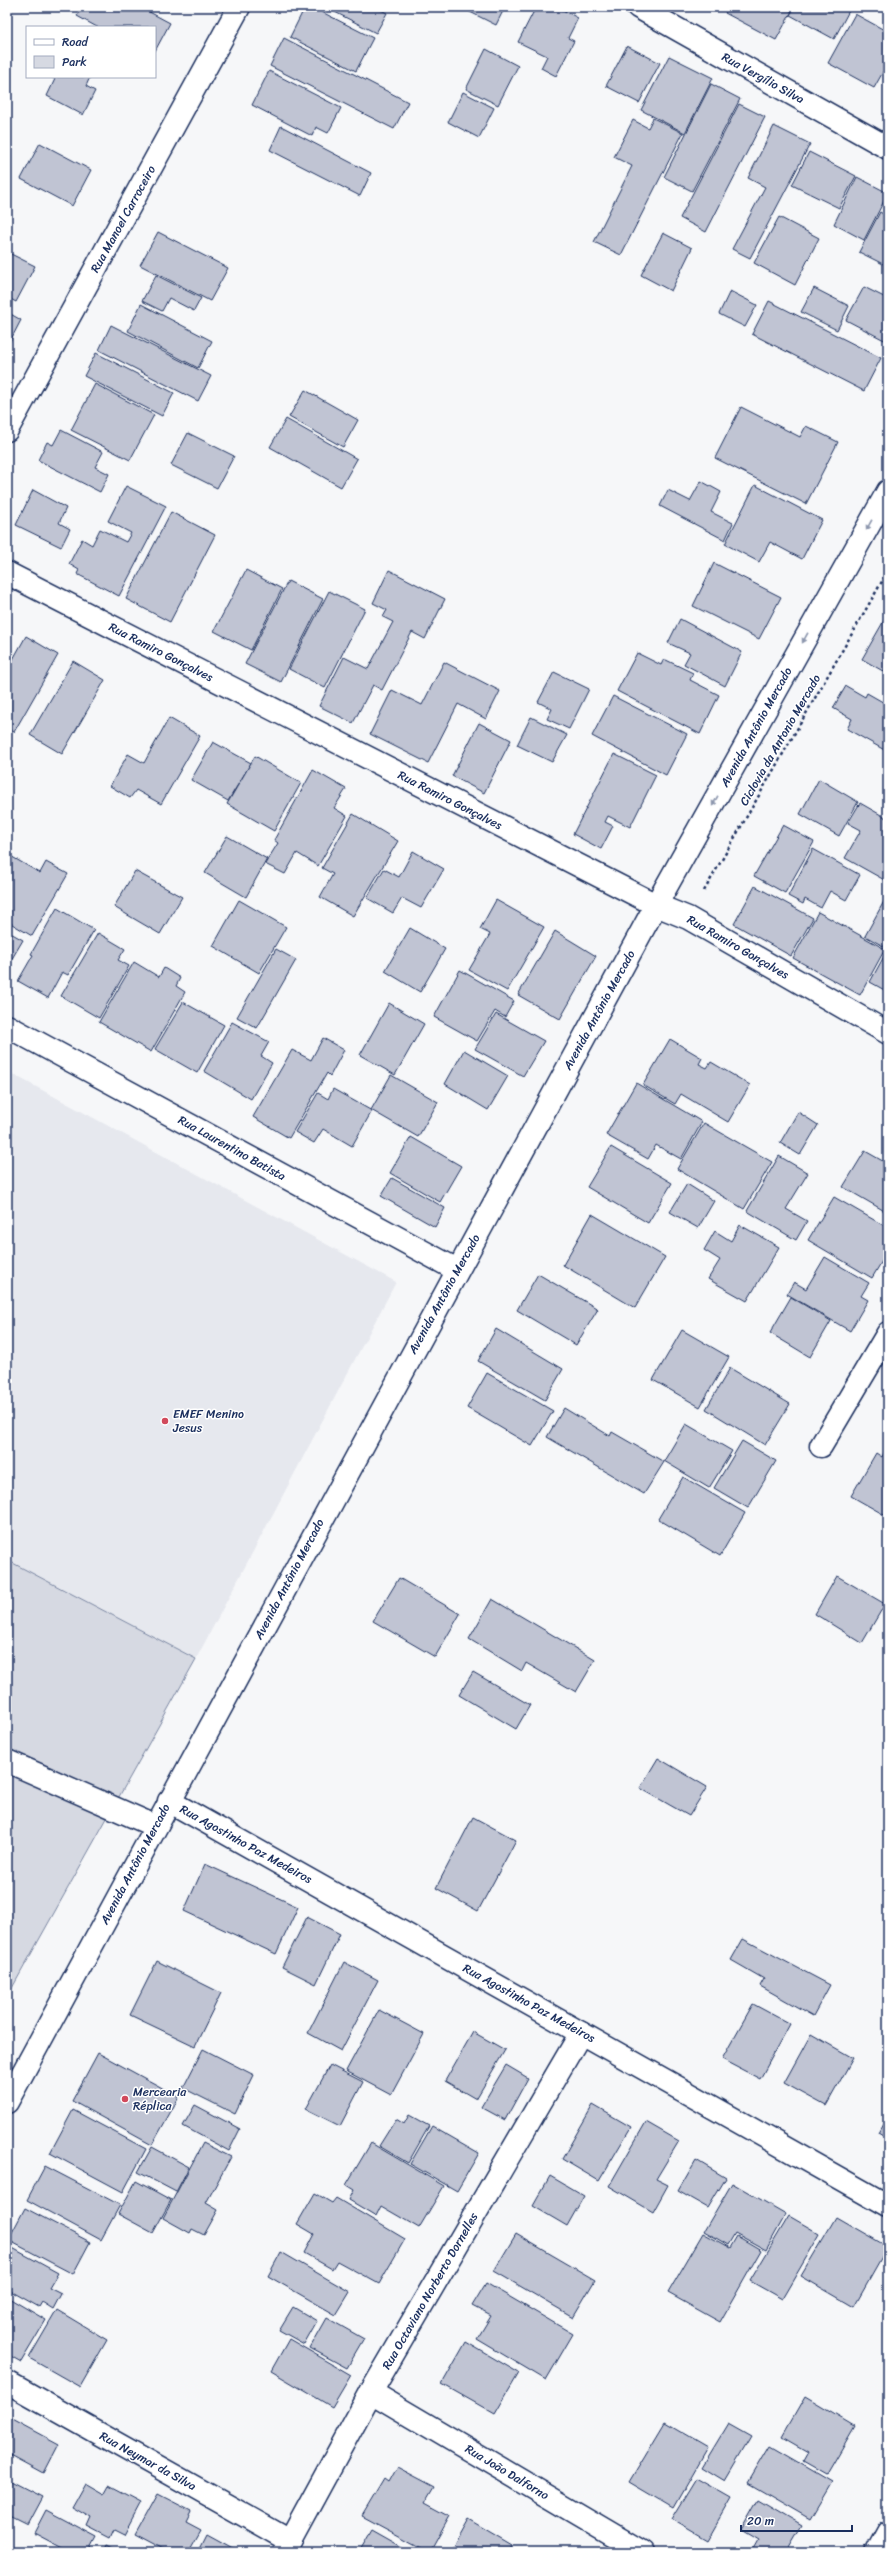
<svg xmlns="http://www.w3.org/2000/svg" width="895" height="2559" viewBox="0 0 895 2559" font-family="Sriracha,sans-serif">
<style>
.built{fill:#e6e8ee}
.green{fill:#d6d9e2;stroke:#7884a0}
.building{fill:#c0c4d3;stroke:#1b2f5e}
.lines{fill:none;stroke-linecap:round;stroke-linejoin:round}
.minor-casing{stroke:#1b2f5e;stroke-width:25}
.path{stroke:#1b2f5e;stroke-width:2.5;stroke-dasharray:3 3;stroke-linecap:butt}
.minor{stroke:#fff;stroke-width:22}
.oneway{fill:#8d97ae}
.poi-dot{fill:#d1495b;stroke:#fff;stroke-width:1.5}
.labels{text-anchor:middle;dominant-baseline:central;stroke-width:3;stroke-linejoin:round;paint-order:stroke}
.street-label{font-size:12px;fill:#1b2f5e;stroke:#fff}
.poi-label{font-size:12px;fill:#1b2f5e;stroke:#fff;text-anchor:start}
</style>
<rect width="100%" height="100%" fill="#f6f7f9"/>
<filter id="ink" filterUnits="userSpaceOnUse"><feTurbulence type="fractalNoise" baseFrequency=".025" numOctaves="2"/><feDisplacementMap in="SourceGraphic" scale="8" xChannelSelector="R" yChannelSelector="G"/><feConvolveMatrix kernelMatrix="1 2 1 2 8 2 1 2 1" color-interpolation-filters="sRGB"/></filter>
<g filter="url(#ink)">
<!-- built -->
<path class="built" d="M 7,1071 L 396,1282 L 196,1659 L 7,1560 Z"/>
<!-- green -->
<path class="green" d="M 7,1560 L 196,1659 L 7,1997 Z"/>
<!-- building -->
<g class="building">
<path d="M 82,7 L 140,7 L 170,23 L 155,51 L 155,27 L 97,27 L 77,16 Z"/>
<path d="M 305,7 L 312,7 L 373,38 L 356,71 L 290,37 Z"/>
<path d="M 325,7 L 375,7 L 387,13 L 376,33 Z"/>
<path d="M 467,7 L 505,7 L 496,25 L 466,10 Z"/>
<path d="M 536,7 L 557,7 L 578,18 L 568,38 L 574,41 L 556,76 L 541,68 L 547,56 L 518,42 Z"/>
<path d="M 729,7 L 784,7 L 792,11 L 776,40 L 725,13 Z"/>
<path d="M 795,7 L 851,7 L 834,39 L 790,15 Z"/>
<path d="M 855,14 L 888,32 L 888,63 L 874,88 L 828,63 Z"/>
<path d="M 284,38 L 408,102 L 394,129 L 270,66 Z"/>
<path d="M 627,46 L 660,63 L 639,103 L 606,86 Z"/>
<path d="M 486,49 L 518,66 L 498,105 L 466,89 Z"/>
<path d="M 669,56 L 713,78 L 685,133 L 641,110 Z"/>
<path d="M 269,71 L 341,108 L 328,133 L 316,127 L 312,136 L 252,105 Z"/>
<path d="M 51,77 L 90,77 L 86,86 L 95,91 L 83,115 L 47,96 L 55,79 Z"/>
<path d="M 711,84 L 740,99 L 692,191 L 664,177 Z"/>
<path d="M 463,92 L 494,108 L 479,138 L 448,122 Z"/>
<path d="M 739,104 L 765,117 L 706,232 L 680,218 Z"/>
<path d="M 653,118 L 683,133 L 621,255 L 594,242 L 632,166 L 614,157 L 633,120 L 648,128 Z"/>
<path d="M 281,126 L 371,173 L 360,196 L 270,150 Z"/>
<path d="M 774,126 L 810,144 L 750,258 L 732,249 L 765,187 L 748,178 Z"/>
<path d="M 40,143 L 91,170 L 72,206 L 21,179 Z"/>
<path d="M 809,152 L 856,176 L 839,208 L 792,185 Z"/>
<path d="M 857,177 L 888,193 L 864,240 L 834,224 Z"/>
<path d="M 880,212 L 888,217 L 887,266 L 859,252 Z"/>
<path d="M 779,217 L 819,238 L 795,285 L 754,263 Z"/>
<path d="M 158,232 L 228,268 L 210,301 L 140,265 Z"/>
<path d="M 663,233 L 692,248 L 671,291 L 641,275 Z"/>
<path d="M 7,252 L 35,266 L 16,302 L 7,297 Z"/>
<path d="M 156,275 L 201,298 L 194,311 L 169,298 L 162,311 L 142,301 Z"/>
<path d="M 864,287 L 888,299 L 888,342 L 846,320 Z"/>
<path d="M 814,288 L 849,306 L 837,330 L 801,312 Z"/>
<path d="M 730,291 L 757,305 L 745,327 L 719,314 Z"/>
<path d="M 769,301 L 881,358 L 864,391 L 752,334 Z"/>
<path d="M 141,304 L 212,341 L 198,368 L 128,331 Z"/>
<path d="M 7,312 L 21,320 L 7,347 Z"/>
<path d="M 111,325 L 211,376 L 198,401 L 99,350 Z"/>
<path d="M 96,353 L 174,393 L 162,416 L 84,376 Z"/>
<path d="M 95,384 L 154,415 L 130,460 L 71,430 Z"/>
<path d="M 305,390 L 358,420 L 343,447 L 289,417 Z"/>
<path d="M 741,407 L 800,437 L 806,426 L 838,442 L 806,504 L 715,458 Z"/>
<path d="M 286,419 L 357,459 L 341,487 L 270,447 Z"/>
<path d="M 61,430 L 103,452 L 95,467 L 109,474 L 100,492 L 38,460 L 47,442 L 53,445 Z"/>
<path d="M 188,433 L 234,456 L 217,488 L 171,465 Z"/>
<path d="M 701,481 L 721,492 L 711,512 L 733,523 L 725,540 L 660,506 L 668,490 L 690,501 Z"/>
<path d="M 755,485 L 822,520 L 802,559 L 770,542 L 759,562 L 725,544 Z"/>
<path d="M 126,486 L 166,506 L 119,596 L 77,574 L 79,570 L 69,564 L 82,539 L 92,545 L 100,529 L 126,542 L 131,533 L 108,521 Z"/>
<path d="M 33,490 L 66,508 L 59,523 L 70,529 L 61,547 L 16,525 Z"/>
<path d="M 171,512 L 215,535 L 170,622 L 126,599 Z"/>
<path d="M 714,563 L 781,597 L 759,639 L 693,606 Z"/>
<path d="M 246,570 L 282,589 L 251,650 L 214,631 Z"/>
<path d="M 389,570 L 445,599 L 425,639 L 412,632 L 382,690 L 373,685 L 353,723 L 319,706 L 344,657 L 368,669 L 393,622 L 383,617 L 387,610 L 373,603 Z"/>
<path d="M 288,581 L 323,599 L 281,682 L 245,664 Z"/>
<path d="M 329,591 L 365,609 L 325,688 L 289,669 Z"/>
<path d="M 886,617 L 888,619 L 888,674 L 862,659 Z"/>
<path d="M 680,619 L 742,652 L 725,686 L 684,664 L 690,653 L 668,643 Z"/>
<path d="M 26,636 L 58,655 L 14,732 L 7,728 L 7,670 Z"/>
<path d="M 637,653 L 661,665 L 664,659 L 693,673 L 690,680 L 719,695 L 700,734 L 617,691 Z"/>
<path d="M 73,661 L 105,680 L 62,754 L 30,735 Z"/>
<path d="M 444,662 L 500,691 L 486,719 L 458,704 L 428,763 L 370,734 L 392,690 L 422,705 Z"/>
<path d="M 554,672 L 589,689 L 569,729 L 547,719 L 552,709 L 538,702 Z"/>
<path d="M 846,686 L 865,697 L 867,693 L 888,705 L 888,752 L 847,729 L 852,719 L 833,708 Z"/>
<path d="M 613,696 L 687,734 L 666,775 L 592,736 Z"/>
<path d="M 531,717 L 567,735 L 552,762 L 517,745 Z"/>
<path d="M 169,718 L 200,736 L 161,804 L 136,790 L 130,798 L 110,786 L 128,754 L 144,763 Z"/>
<path d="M 479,723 L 511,740 L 484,793 L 452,776 Z"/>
<path d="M 213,742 L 251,763 L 228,801 L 191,780 Z"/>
<path d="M 614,754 L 656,775 L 630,827 L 608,816 L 605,822 L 613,826 L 601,849 L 573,834 Z"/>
<path d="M 255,756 L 301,783 L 274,831 L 227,804 Z"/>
<path d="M 313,770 L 346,789 L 334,808 L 347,816 L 318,866 L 297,853 L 285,874 L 265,864 L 278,843 L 274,840 Z"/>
<path d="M 819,779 L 858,802 L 839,836 L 800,814 Z"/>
<path d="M 860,803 L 888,819 L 888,882 L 845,858 L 861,830 L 848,823 Z"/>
<path d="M 353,814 L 398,841 L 353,916 L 320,897 L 333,874 L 322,868 Z"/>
<path d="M 783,825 L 814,842 L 785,893 L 754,876 Z"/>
<path d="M 227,836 L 267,859 L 246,897 L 205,873 Z"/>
<path d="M 813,849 L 860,875 L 846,900 L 830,891 L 821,908 L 805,899 L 803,904 L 788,896 Z"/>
<path d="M 413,851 L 444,869 L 421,908 L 402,898 L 393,913 L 367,898 L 384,869 L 399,877 Z"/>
<path d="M 7,854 L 40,873 L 46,862 L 68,874 L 32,936 L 7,921 Z"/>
<path d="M 135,871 L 182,897 L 160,934 L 114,907 Z"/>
<path d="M 755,886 L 813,918 L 791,956 L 734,924 Z"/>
<path d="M 888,894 L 888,942 L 885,947 L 865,936 Z"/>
<path d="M 239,900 L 286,927 L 259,973 L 213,946 Z"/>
<path d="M 496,900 L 544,927 L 507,991 L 469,970 L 490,934 L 480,929 Z"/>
<path d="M 57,908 L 94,930 L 68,975 L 62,972 L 48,998 L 18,981 L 33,955 L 31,954 Z"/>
<path d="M 818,912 L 885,949 L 860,995 L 793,958 Z"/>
<path d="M 410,928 L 445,949 L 420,992 L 385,971 Z"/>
<path d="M 7,931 L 23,940 L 7,967 Z"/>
<path d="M 555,931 L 596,956 L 560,1019 L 518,995 Z"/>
<path d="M 98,933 L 125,949 L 118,960 L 129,966 L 99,1018 L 61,996 Z"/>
<path d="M 276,949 L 296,960 L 257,1028 L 237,1017 Z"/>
<path d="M 888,949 L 888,992 L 870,982 Z"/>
<path d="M 134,962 L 159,977 L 164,968 L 180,978 L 176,986 L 185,992 L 151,1052 L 99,1022 Z"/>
<path d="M 460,970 L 514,1001 L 505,1017 L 495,1011 L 477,1041 L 434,1017 Z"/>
<path d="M 183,1002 L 224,1025 L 197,1073 L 155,1049 Z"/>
<path d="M 389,1003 L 424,1024 L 395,1075 L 360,1055 Z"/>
<path d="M 496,1014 L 544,1041 L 523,1076 L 475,1049 Z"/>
<path d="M 232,1022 L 269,1042 L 261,1056 L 272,1063 L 251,1099 L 204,1071 Z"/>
<path d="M 323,1038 L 344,1050 L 330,1076 L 327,1073 L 289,1138 L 253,1117 L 292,1050 L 311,1060 Z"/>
<path d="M 670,1039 L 702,1058 L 699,1064 L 707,1068 L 711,1062 L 750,1085 L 728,1122 L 681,1094 L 675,1104 L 643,1085 Z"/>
<path d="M 464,1050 L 508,1076 L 488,1110 L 445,1084 Z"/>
<path d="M 391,1075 L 438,1102 L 418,1137 L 371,1110 Z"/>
<path d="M 636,1083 L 702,1122 L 681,1159 L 656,1145 L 648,1159 L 606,1135 Z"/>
<path d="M 333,1089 L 372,1111 L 352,1146 L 323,1129 L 314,1143 L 295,1132 L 318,1093 L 328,1099 Z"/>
<path d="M 798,1112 L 818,1125 L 800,1155 L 780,1143 Z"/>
<path d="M 704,1123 L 772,1162 L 744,1209 L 677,1169 Z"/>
<path d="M 411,1137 L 461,1166 L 440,1202 L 390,1173 Z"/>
<path d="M 611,1147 L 672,1183 L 648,1223 L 587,1187 Z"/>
<path d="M 865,1151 L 888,1164 L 888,1213 L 843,1187 Z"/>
<path d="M 779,1156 L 808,1173 L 786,1209 L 807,1221 L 796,1240 L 747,1211 Z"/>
<path d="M 392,1178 L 445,1208 L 435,1227 L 381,1196 Z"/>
<path d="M 687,1184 L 714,1201 L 698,1228 L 670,1212 Z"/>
<path d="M 834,1197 L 888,1228 L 888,1251 L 872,1278 L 808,1240 Z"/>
<path d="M 592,1214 L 665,1257 L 635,1308 L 563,1265 Z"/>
<path d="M 740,1225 L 779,1247 L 747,1301 L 708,1279 L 720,1260 L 704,1250 L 715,1231 L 731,1241 Z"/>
<path d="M 825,1257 L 869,1283 L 861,1296 L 868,1300 L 850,1331 L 787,1294 L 794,1282 L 806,1289 Z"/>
<path d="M 538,1274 L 598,1309 L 576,1345 L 517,1310 Z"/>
<path d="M 791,1297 L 831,1321 L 810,1357 L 770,1333 Z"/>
<path d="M 496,1329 L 563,1369 L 545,1400 L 478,1361 Z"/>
<path d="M 682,1330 L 729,1357 L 700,1407 L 653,1380 Z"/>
<path d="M 730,1368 L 790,1404 L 765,1445 L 706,1409 Z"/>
<path d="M 487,1373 L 553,1411 L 532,1446 L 467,1408 Z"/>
<path d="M 564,1408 L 610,1436 L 612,1432 L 664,1462 L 644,1494 L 547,1437 Z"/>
<path d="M 686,1424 L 732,1451 L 709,1488 L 664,1461 Z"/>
<path d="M 742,1441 L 776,1461 L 748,1508 L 714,1488 Z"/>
<path d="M 887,1447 L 888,1448 L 888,1517 L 851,1496 L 876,1453 L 882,1457 Z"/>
<path d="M 683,1477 L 745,1513 L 720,1556 L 658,1519 Z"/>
<path d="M 837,1576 L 885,1604 L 862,1643 L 815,1614 Z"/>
<path d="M 399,1578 L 460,1614 L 435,1657 L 373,1621 Z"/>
<path d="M 492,1599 L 595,1660 L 576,1692 L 526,1663 L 522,1671 L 469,1639 Z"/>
<path d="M 473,1672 L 530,1705 L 516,1729 L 459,1695 Z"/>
<path d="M 658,1758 L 707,1787 L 689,1816 L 640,1788 Z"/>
<path d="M 473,1817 L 516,1840 L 478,1911 L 436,1888 Z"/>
<path d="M 205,1864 L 298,1907 L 276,1954 L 184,1911 Z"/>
<path d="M 307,1917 L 340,1934 L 316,1984 L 282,1967 Z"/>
<path d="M 743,1939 L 830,1985 L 813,2016 L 760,1986 L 764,1979 L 731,1960 Z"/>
<path d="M 157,1961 L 221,1993 L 195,2046 L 130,2015 Z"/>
<path d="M 344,1962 L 378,1980 L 341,2051 L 308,2033 Z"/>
<path d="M 753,2004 L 790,2024 L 760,2079 L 722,2059 Z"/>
<path d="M 379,2010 L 424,2034 L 391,2095 L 346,2071 Z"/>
<path d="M 473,2032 L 505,2050 L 476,2099 L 445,2081 Z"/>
<path d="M 811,2034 L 853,2058 L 826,2106 L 784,2083 Z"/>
<path d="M 203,2049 L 254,2075 L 235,2114 L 183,2088 Z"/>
<path d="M 98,2053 L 179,2097 L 152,2145 L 72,2101 Z"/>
<path d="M 330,2065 L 363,2082 L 340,2126 L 306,2109 Z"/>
<path d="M 506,2065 L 528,2078 L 505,2120 L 481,2107 Z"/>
<path d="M 195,2105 L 240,2129 L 229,2151 L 183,2126 Z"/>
<path d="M 593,2105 L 631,2127 L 599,2181 L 562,2159 Z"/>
<path d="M 73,2110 L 146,2149 L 123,2192 L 50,2153 Z"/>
<path d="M 888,2114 L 888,2138 L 878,2132 Z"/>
<path d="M 409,2115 L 429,2126 L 408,2163 L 379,2146 L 396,2119 L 404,2124 Z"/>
<path d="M 646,2122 L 679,2141 L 656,2179 L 668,2185 L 653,2212 L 609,2186 Z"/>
<path d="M 432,2126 L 479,2153 L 457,2191 L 410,2164 Z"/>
<path d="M 203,2143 L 231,2157 L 206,2203 L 218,2210 L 204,2235 L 192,2229 L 190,2233 L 163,2218 Z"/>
<path d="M 371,2143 L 444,2186 L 419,2228 L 381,2206 L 376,2216 L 349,2200 L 354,2190 L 346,2185 Z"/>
<path d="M 152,2147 L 189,2167 L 176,2192 L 138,2172 Z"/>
<path d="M 696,2160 L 726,2178 L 708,2208 L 678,2191 Z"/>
<path d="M 45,2166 L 120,2205 L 101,2240 L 27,2200 Z"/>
<path d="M 550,2176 L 584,2196 L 567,2226 L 533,2206 Z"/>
<path d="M 136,2181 L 171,2200 L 153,2233 L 118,2214 Z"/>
<path d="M 732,2183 L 786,2214 L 766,2250 L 735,2233 L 728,2245 L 704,2231 Z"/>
<path d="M 315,2193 L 332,2203 L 336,2198 L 405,2239 L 379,2284 L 337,2261 L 332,2269 L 304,2253 L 314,2234 L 297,2224 Z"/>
<path d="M 25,2208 L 90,2242 L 73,2274 L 8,2240 Z"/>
<path d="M 789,2216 L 820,2234 L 782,2299 L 750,2281 Z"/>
<path d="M 836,2217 L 888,2247 L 854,2307 L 801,2276 Z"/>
<path d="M 703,2233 L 730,2248 L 737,2236 L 761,2250 L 720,2322 L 668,2293 Z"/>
<path d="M 516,2234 L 595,2280 L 573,2317 L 494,2271 Z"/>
<path d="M 7,2245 L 58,2273 L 49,2288 L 61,2294 L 53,2309 L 42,2302 L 39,2307 L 7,2289 Z"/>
<path d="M 281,2252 L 350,2292 L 336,2315 L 268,2276 Z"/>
<path d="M 486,2283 L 573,2334 L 546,2380 L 477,2339 L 491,2316 L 472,2306 Z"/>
<path d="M 7,2297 L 46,2320 L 21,2362 L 7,2354 Z"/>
<path d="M 293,2307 L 317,2321 L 304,2344 L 279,2330 Z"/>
<path d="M 57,2310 L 107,2340 L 80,2387 L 29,2358 Z"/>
<path d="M 327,2318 L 364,2339 L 347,2368 L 310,2348 Z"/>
<path d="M 289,2339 L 351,2375 L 332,2407 L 271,2371 Z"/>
<path d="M 466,2342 L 519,2373 L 495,2414 L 442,2384 Z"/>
<path d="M 805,2397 L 854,2426 L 826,2474 L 803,2461 L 808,2452 L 782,2437 Z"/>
<path d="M 7,2416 L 59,2444 L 44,2473 L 7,2453 Z"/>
<path d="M 665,2422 L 708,2447 L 673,2508 L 629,2482 Z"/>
<path d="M 728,2424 L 751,2437 L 725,2481 L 702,2467 Z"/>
<path d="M 770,2446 L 832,2482 L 810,2519 L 748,2483 Z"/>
<path d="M 397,2466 L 435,2486 L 425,2503 L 449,2516 L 429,2552 L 362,2516 L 384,2479 L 388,2482 Z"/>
<path d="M 696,2478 L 731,2498 L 707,2540 L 671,2519 Z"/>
<path d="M 7,2479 L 42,2497 L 27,2525 L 7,2515 Z"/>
<path d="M 85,2483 L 104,2494 L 109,2485 L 141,2502 L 124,2534 L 114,2529 L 110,2538 L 87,2526 L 91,2517 L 72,2506 Z"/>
<path d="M 158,2494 L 191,2511 L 186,2521 L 201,2529 L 188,2552 L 170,2552 L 136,2534 Z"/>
<path d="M 758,2499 L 802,2525 L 786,2552 L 760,2552 L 753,2548 L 758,2539 L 741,2529 Z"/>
<path d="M 46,2510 L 97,2537 L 89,2552 L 70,2552 L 34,2533 Z"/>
<path d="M 468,2520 L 512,2546 L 509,2552 L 450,2552 Z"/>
<path d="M 372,2530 L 411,2552 L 359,2552 Z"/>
<path d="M 207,2534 L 240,2552 L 198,2552 Z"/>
<path d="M 107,2546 L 119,2552 L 104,2552 Z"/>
</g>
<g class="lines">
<defs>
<g id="minor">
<path d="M 638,7 L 888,148"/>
<path d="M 7,430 L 239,7"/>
<path d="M 7,573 L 656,905 L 688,918 L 888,1033"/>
<path d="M 7,1026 L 457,1270"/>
<path d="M 821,1446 L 888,1333"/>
<path d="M 7,1761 L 155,1826"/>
<path d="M 169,1801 L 888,2206"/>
<path d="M 7,2102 L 656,905 L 888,491"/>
<path d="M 7,2382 L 290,2541"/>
<path d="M 371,2392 L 642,2552"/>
<path d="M 284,2552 L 371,2392 L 581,2033"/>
<path d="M 877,2552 L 888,2532"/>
</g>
</defs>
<!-- minor casing -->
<use href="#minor" class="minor-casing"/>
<!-- path -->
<path class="path" d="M 704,891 L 888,571"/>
<!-- minor -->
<use href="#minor" class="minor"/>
</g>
<!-- one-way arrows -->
<defs><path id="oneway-solid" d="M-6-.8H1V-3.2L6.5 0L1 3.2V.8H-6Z"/></defs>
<g class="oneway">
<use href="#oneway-solid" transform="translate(869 525) rotate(119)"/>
<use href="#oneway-solid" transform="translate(805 638) rotate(119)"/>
<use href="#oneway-solid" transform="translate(715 801) rotate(119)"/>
</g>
</g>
<!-- markers -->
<g class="poi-dot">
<circle cx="165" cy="1421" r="4"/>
<circle cx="125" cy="2099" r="4"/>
</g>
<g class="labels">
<!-- street labels -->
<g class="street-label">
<text transform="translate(763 78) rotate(29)">Rua Vergílio Silva</text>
<text transform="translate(123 219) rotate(-61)">Rua Manoel Carroceiro</text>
<text transform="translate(161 652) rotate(27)">Rua Ramiro Gonçalves</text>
<text transform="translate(756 727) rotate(-61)">Avenida Antônio Mercado</text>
<text transform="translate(780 740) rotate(-60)">Ciclovia da Antonio Mercado</text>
<text transform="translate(450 800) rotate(27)">Rua Ramiro Gonçalves</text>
<text transform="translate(738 947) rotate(30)">Rua Ramiro Gonçalves</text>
<text transform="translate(599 1010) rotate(-61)">Avenida Antônio Mercado</text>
<text transform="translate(232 1148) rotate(29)">Rua Laurentino Batista</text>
<text transform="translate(444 1294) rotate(-61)">Avenida Antônio Mercado</text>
<text transform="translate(289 1579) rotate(-62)">Avenida Antônio Mercado</text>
<text transform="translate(246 1844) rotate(29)">Rua Agostinho Paz Medeiros</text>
<text transform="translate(135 1864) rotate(-62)">Avenida Antônio Mercado</text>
<text transform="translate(529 2003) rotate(29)">Rua Agostinho Paz Medeiros</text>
<text transform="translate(430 2291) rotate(-60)">Rua Octaviano Norberto Dornelles</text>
<text transform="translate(148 2461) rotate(29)">Rua Neymar da Silva</text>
<text transform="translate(507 2472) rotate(31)">Rua João Dalforno</text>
</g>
<!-- poi labels -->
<g class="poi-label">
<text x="173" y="1414">EMEF Menino<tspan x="173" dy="14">Jesus</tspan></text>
<text x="133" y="2092">Mercearia<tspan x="133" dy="14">Réplica</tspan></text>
</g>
</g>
<!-- margin -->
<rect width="895" height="2559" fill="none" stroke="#fff" stroke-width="24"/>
<rect x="12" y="12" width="871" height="2535" fill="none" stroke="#1b2f5e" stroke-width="1.5" filter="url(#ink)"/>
<!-- legend -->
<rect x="26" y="26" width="130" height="52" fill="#ffffff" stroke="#a4acbf"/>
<rect x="34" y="39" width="20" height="6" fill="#ffffff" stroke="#a4acbf"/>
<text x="62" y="46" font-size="12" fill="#1b2f5e">Road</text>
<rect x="34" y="56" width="20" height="12" fill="#d6d9e2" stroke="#a4acbf"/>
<text x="62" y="66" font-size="12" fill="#1b2f5e">Park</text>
<!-- scale -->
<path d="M741 2525v6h111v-6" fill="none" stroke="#1b2f5e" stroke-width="2"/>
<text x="747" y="2525" font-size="12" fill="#1b2f5e" stroke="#ffffff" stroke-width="3" paint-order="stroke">20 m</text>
</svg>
